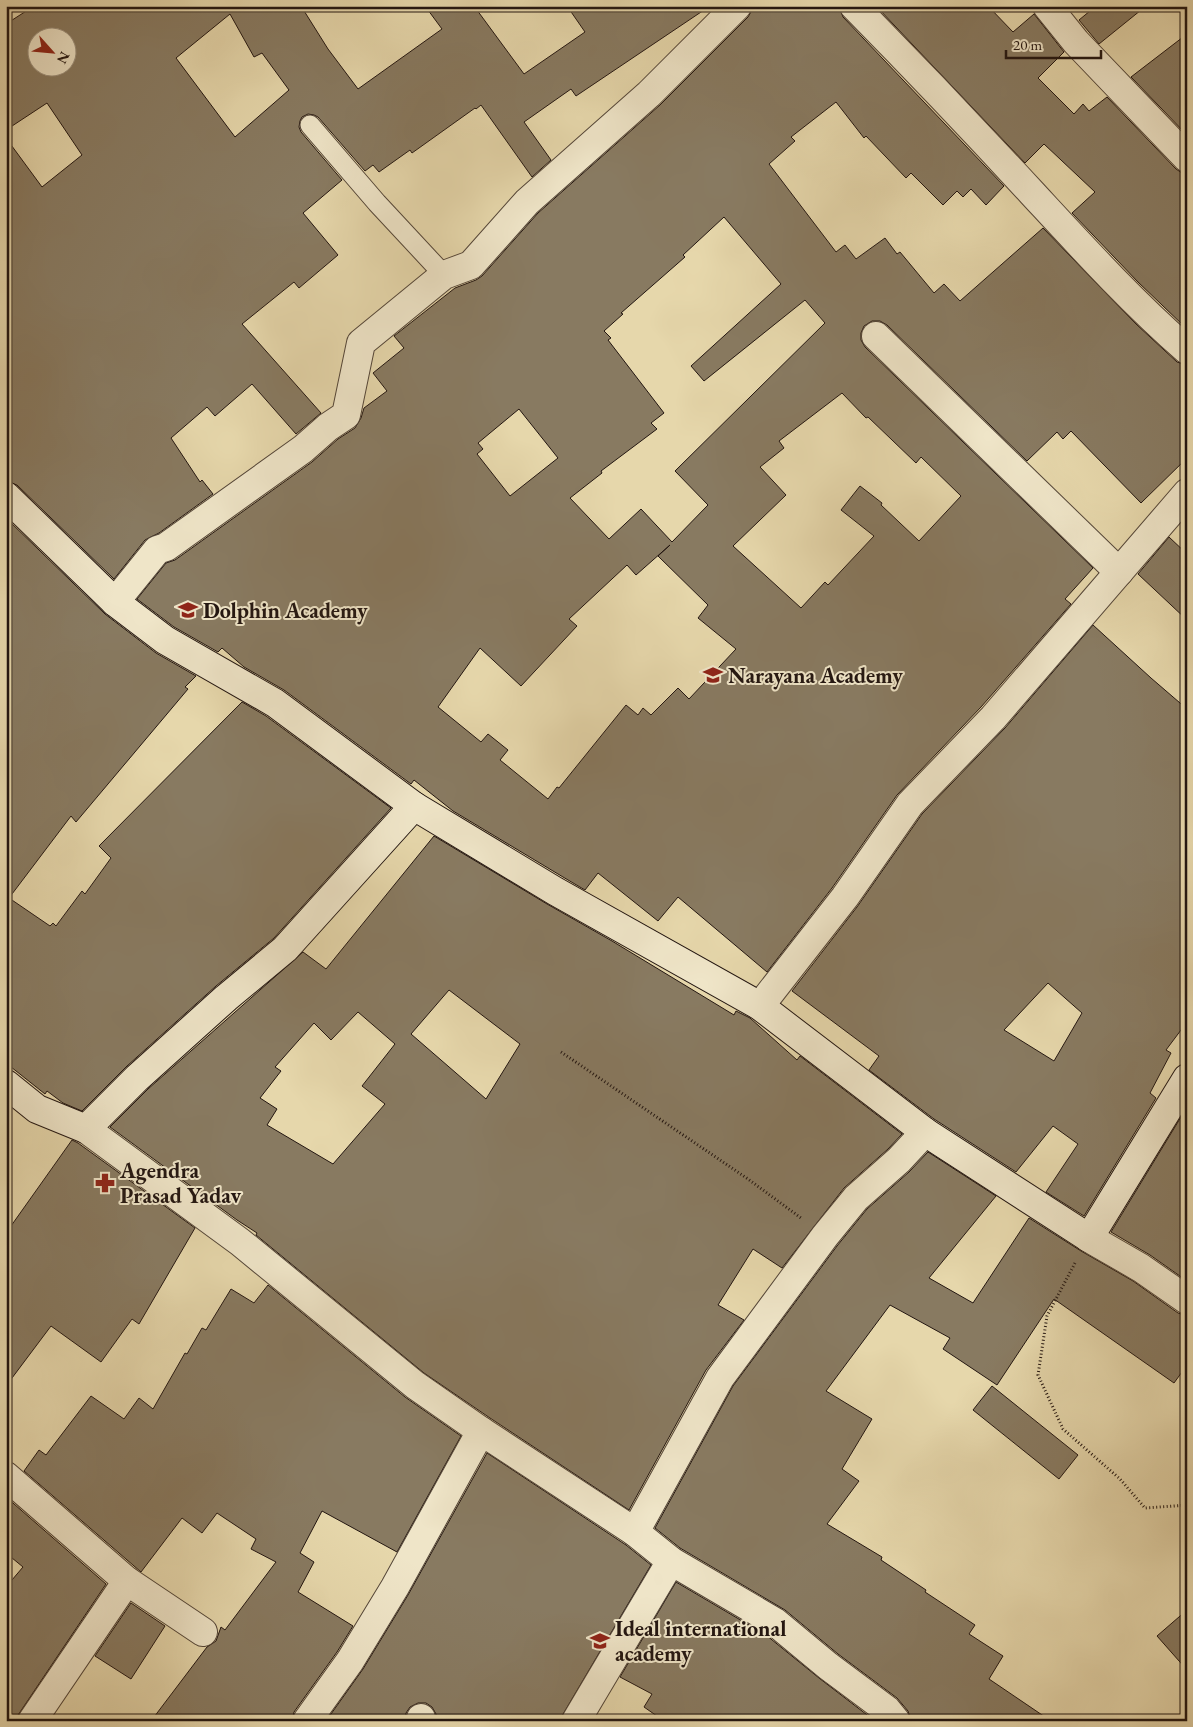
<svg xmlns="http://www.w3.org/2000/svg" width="1193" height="1727" viewBox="0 0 1193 1727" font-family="'EB Garamond',serif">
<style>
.building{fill:#887a61;stroke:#231611;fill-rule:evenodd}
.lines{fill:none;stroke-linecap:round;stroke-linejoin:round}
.lane-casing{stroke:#544638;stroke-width:21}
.street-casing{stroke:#544638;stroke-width:30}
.secondary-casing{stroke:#231611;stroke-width:30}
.path{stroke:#231611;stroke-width:3;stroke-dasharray:1 2.5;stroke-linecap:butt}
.lane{stroke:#efe5c8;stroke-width:19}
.street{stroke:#efe5c8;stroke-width:28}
.secondary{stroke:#efe5c8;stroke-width:28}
.labels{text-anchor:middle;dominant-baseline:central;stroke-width:4;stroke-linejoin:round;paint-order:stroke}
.poi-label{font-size:22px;font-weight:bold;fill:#231611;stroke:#efe5c8;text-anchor:start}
</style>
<rect width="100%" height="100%" fill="#e6d7ab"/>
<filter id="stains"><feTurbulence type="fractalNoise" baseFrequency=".004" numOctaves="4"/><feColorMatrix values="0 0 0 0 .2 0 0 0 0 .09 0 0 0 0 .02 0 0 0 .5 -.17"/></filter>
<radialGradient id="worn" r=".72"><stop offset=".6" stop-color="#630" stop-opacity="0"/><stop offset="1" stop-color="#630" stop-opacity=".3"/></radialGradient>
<!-- building -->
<g class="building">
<path d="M 34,6 L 301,6 L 328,49 L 358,89 L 442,29 L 425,6 L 474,6 L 524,74 L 585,32 L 567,6 L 710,6 L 576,96 L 571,89 L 524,122 L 551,160 L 532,177 L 481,105 L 476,109 L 475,108 L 412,153 L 410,150 L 379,172 L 373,165 L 365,171 L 318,117 L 314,115 L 308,114 L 302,117 L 300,121 L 299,127 L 301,132 L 342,180 L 303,213 L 338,255 L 299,288 L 294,282 L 242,324 L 321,413 L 296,434 L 252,384 L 215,416 L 207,407 L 171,438 L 200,482 L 202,480 L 213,494 L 159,533 L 145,540 L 114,579 L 17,485 L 6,481 L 6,138 L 42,187 L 82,155 L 47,103 L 6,130 L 6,24 ZM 230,14 L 254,57 L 262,53 L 289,90 L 235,137 L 176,58 ZM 38,38 L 68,38 L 68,68 L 38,68 Z"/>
<path d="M 752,6 L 839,6 L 843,17 L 1004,186 L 986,205 L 971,189 L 963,197 L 957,191 L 943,205 L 911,173 L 906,178 L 866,136 L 864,138 L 836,102 L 791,137 L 795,141 L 769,164 L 836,252 L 845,245 L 856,259 L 885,238 L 897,254 L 900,252 L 934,293 L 944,284 L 960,301 L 1043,228 L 1136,324 L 1177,362 L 1187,365 L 1187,458 L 1141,503 L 1071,431 L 1063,439 L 1057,432 L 1027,461 L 887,325 L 880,321 L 872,321 L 864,326 L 861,333 L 861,340 L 865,347 L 1093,568 L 1065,599 L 1071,604 L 981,707 L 897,795 L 832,888 L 767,972 L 678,897 L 658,921 L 598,873 L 585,890 L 563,877 L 453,811 L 414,780 L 411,784 L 284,690 L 244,667 L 222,648 L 218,652 L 174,627 L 137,599 L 166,563 L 175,560 L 312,462 L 338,439 L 355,428 L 361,418 L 364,408 L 387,391 L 373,373 L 404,348 L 394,336 L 455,288 L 476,280 L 482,276 L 538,213 L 660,105 L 748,17 L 752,10 ZM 724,217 L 781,284 L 691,366 L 704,381 L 805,300 L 825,323 L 675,471 L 708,505 L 672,542 L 641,509 L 609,539 L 570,498 L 602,473 L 601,471 L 657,429 L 651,423 L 664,413 L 608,340 L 611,338 L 604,331 L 623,314 L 621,313 L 685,257 L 683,255 ZM 842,393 L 866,418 L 868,417 L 916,463 L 921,457 L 961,496 L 919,541 L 881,505 L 882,503 L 860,486 L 841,510 L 874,536 L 828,585 L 825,582 L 801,608 L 733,546 L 786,495 L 760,467 L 784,448 L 779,441 ZM 519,409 L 558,458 L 510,496 L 477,454 L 483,449 L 478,443 ZM 670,545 L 658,556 L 708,605 L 698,618 L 736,649 L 689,699 L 678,688 L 651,715 L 643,708 L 638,715 L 626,705 L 559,788 L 557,787 L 548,799 L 500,760 L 508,750 L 488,734 L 481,742 L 438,707 L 480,648 L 521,686 L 577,626 L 569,619 L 627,565 L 636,575 Z"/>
<path d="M 876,6 L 988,6 L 1013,32 L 1034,14 L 1064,52 L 1038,78 L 1074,114 L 1083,104 L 1089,111 L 1107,97 L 1176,169 L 1182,173 L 1187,173 L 1187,329 L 1138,282 L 1072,213 L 1095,192 L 1044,144 L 1025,163 Z"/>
<path d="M 1096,6 L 1146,6 L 1099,44 L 1079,20 Z"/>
<path d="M 1187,34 L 1187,135 L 1131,77 Z"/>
<path d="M 6,518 L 105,614 L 156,653 L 196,676 L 185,687 L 188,689 L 76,822 L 71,816 L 9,898 L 50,926 L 53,923 L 56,926 L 82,891 L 85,894 L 111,858 L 99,846 L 242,702 L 266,716 L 391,808 L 274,938 L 216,986 L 127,1066 L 82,1111 L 63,1103 L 47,1091 L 45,1094 L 6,1063 Z"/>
<path d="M 1169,537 L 1187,554 L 1187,620 L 1138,574 Z"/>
<path d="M 1093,625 L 1151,678 L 1187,709 L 1187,1022 L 1166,1050 L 1171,1053 L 1150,1093 L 1156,1098 L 1084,1216 L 1046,1192 L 1078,1144 L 1053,1126 L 1016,1172 L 934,1119 L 869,1070 L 879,1056 L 792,991 L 857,907 L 922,814 L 1005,728 ZM 1048,983 L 1082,1013 L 1054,1061 L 1004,1030 Z"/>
<path d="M 434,836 L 547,904 L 612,941 L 734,1015 L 736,1011 L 750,1018 L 797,1060 L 800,1056 L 902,1134 L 888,1149 L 844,1188 L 782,1268 L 753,1249 L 718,1305 L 744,1320 L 706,1370 L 629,1510 L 490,1418 L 424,1373 L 256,1235 L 257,1233 L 237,1220 L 110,1127 L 148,1089 L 303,952 L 326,969 ZM 449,990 L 520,1044 L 486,1099 L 411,1034 ZM 358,1012 L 395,1044 L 362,1086 L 385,1104 L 333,1164 L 267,1125 L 277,1109 L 260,1098 L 281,1071 L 275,1067 L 314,1023 L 331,1040 Z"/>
<path d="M 1181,1117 L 1187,1122 L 1187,1281 L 1150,1255 L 1111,1232 Z"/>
<path d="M 72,1140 L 78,1143 L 195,1228 L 139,1324 L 132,1319 L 101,1362 L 51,1326 L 6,1386 L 6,1233 Z"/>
<path d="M 928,1152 L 996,1196 L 929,1278 L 973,1303 L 1029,1218 L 1081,1251 L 1133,1281 L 1178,1313 L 1187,1316 L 1187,1365 L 1174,1383 L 1054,1299 L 997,1385 L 943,1349 L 950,1338 L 890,1305 L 826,1391 L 872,1419 L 842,1469 L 859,1481 L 827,1524 L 882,1557 L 881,1560 L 926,1590 L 925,1592 L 975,1625 L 969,1634 L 1003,1656 L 989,1679 L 1051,1721 L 911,1721 L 908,1711 L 897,1698 L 838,1654 L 785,1610 L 680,1548 L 655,1528 L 733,1386 L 837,1246 L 867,1209 L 909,1172 Z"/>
<path d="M 268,1285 L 405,1397 L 461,1436 L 397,1552 L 322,1511 L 300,1553 L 314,1562 L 298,1592 L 353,1626 L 337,1652 L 294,1712 L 292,1721 L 151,1721 L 207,1647 L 216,1641 L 221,1627 L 225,1630 L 276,1562 L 251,1549 L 256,1539 L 217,1513 L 202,1533 L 182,1518 L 141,1572 L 24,1471 L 39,1450 L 46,1455 L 91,1396 L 124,1419 L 139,1398 L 153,1409 L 185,1353 L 187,1354 L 202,1328 L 206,1330 L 231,1289 L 254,1303 Z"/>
<path d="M 992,1386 L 1078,1455 L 1059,1479 L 973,1410 Z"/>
<path d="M 487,1453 L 626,1545 L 651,1565 L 559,1721 L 436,1721 L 436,1714 L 432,1707 L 426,1703 L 418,1703 L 410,1707 L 406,1713 L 405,1721 L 326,1721 L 363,1669 L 408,1595 Z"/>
<path d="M 6,1497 L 106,1584 L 14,1721 L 6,1721 L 6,1587 L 23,1567 L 6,1553 Z"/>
<path d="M 676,1582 L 766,1635 L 819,1678 L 875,1721 L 664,1721 L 644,1707 L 652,1694 L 620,1677 Z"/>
<path d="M 131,1603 L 165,1626 L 131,1679 L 95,1656 Z"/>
<path d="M 1187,1610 L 1187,1670 L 1157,1636 Z"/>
</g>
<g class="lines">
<defs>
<path id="lane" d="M 310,125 L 377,203 L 444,275"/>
<g id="street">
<path d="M 854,6 C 915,68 974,130 1032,193 C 1082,247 1132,302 1187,350"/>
<path d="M 1047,6 L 1076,42 L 1187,158"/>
<path d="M 876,336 L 1119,572"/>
<path d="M 115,602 L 157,550 L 166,547 L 303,449 L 328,427 L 346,415 L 361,343 L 444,275 L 471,265 L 527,202 L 649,94 L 737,6"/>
<path d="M 760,1006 L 845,897 L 910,804 L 993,718 L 1187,493"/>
<path d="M 86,1129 L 240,1242 L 415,1385 L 481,1431 L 635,1532 L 671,1561 L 775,1622 L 828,1666 L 887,1710 L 896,1721"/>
<path d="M 1089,1238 L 1141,1268 L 1187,1300"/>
<path d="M 6,1476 L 127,1581 L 203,1632"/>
<path d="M 635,1532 L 720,1378 L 825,1236 L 856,1198 L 899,1160 L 925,1132"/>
<path d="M 32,1721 L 127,1581"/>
<path d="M 307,1721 L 350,1661 L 395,1587 L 481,1431"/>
<path d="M 420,1721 L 421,1718"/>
<path d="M 576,1721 L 671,1561"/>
</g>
<g id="secondary">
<path d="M 6,496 L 115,602 L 165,640 L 275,703 L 414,806 L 555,891 L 760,1006 L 925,1132 L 1089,1238 L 1187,1078"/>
<path d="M 6,1084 L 37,1109 L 86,1129 L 137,1078 L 226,998 L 285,949 L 414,806"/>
</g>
</defs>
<!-- lane casing -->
<use href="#lane" class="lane-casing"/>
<!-- street casing -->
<use href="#street" class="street-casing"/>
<!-- secondary casing -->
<use href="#secondary" class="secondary-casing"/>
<!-- path -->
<g class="path">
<path d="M 561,1052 L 748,1179 L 801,1218"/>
<path d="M 1075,1263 L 1047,1316 L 1038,1375 L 1063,1429 L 1120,1479 L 1145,1508 L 1187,1505"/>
</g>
<!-- lane -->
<use href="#lane" class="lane"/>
<!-- street -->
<use href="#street" class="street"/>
<!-- secondary -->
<use href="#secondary" class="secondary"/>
</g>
<!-- icons -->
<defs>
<symbol id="school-bare" viewBox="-9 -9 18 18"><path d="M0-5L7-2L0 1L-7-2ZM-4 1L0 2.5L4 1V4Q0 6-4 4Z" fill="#8f2418" stroke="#efe5c8" stroke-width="2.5" paint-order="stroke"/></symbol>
<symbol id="pharmacy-bare" viewBox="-9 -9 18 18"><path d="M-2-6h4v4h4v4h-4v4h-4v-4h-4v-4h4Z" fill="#8f2418" stroke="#efe5c8" stroke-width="2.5" paint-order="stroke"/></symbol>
</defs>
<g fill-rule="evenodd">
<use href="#school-bare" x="174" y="596" width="28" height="28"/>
<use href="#school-bare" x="699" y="661" width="28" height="28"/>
<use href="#pharmacy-bare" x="91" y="1169" width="28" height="28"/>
<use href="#school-bare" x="586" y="1627" width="28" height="28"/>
</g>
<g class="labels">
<!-- poi labels -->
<g class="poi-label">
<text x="203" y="610">Dolphin Academy</text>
<text x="728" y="675">Narayana Academy</text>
<text x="120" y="1170">Agendra<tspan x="120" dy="25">Prasad Yadav</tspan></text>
<text x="615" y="1628">Ideal international<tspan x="615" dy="25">academy</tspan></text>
</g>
</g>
<!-- margin -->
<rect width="1193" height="1727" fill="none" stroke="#e6d7ab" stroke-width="25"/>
<rect x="8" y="8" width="1178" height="1712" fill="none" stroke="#231611" stroke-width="2.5"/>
<rect x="12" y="12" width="1168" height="1702" fill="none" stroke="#231611"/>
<!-- north arrow -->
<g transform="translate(52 52) rotate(117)"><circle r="24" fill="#efe5c8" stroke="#9d927f"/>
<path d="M0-4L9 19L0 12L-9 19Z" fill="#8f2418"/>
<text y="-8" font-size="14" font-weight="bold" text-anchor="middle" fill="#231611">N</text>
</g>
<!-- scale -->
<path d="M1006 50v8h95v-8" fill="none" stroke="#231611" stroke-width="2.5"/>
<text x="1013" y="50" font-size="15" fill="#231611" stroke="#efe5c8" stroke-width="4" paint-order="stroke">20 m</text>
<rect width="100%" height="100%" filter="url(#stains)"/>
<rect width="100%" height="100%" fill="url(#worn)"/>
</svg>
